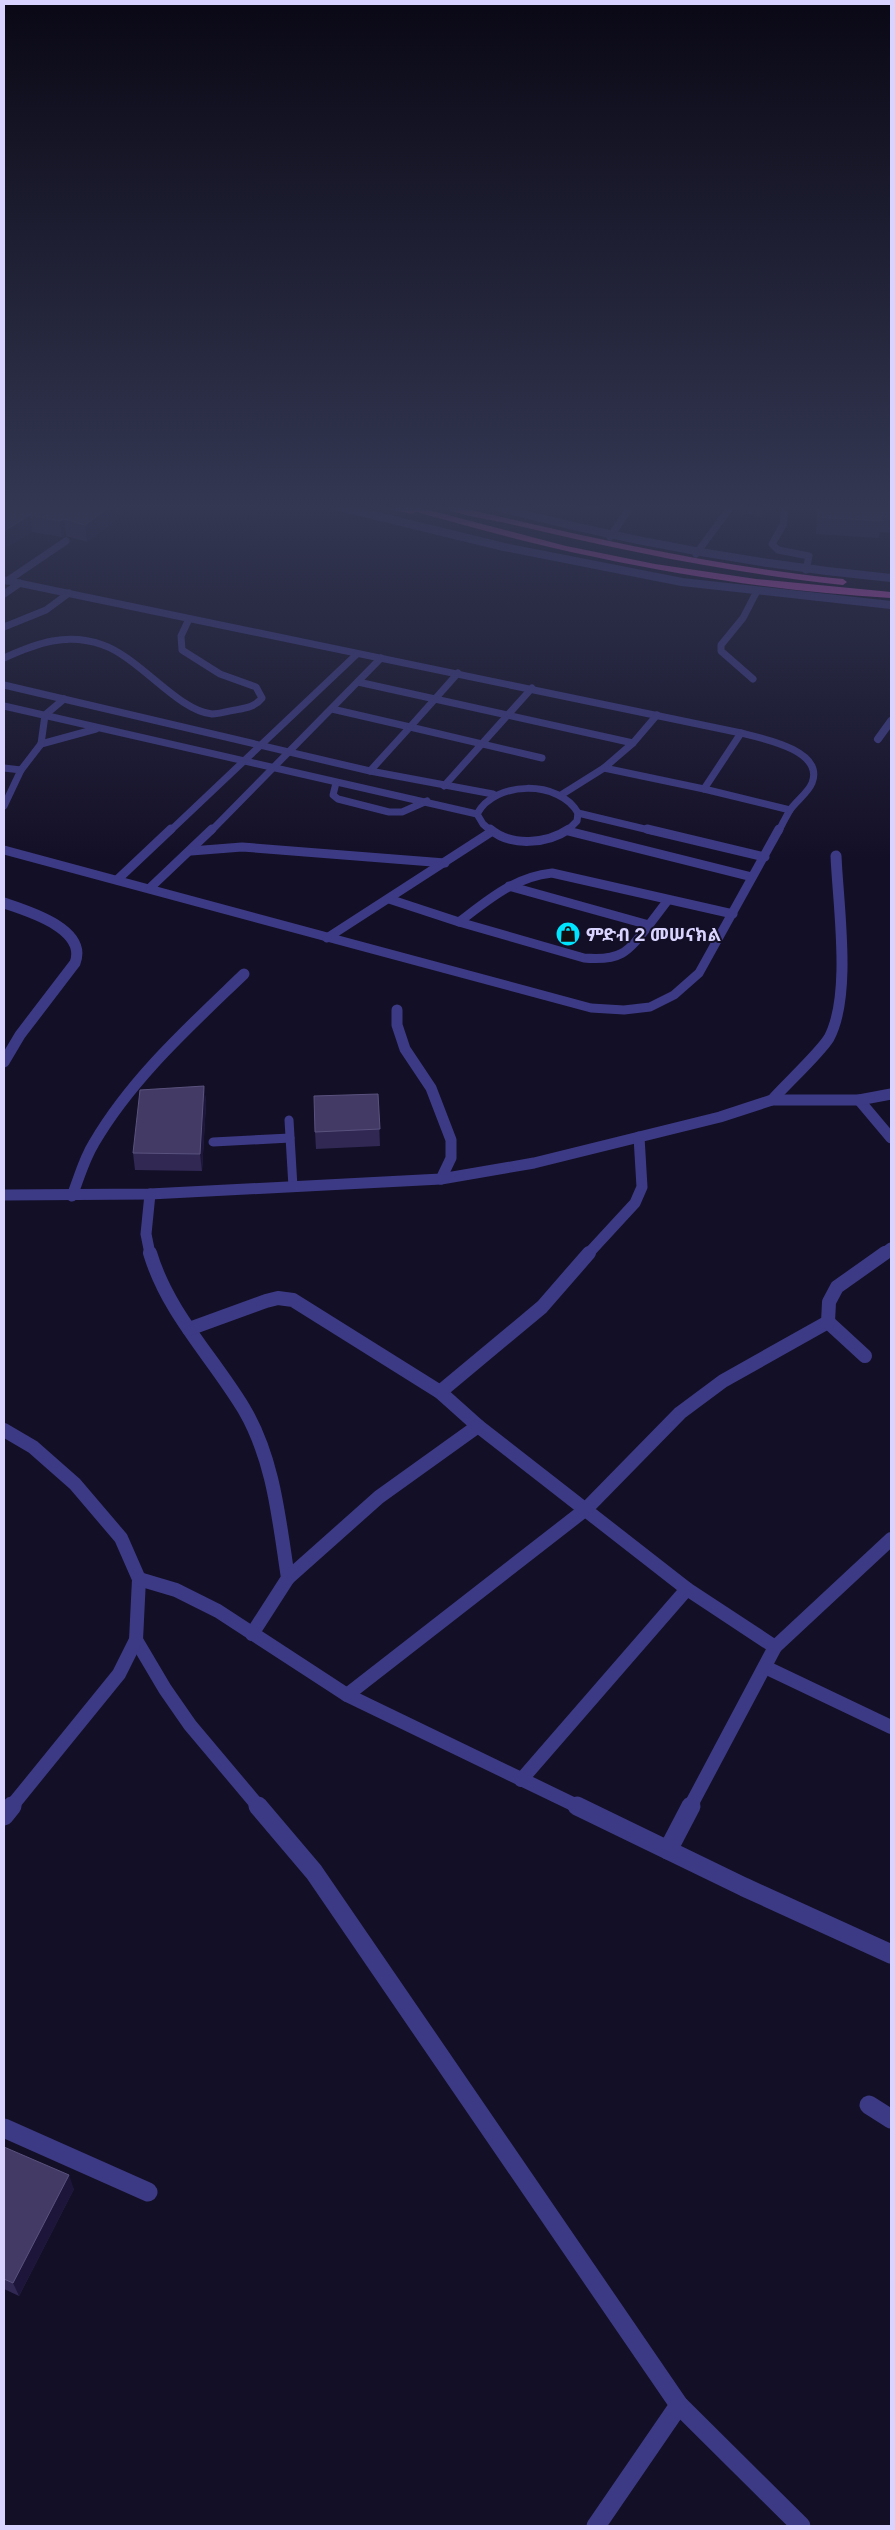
<svg xmlns="http://www.w3.org/2000/svg" width="895" height="2530" viewBox="0 0 895 2530" font-family="Inter,'Noto Sans Ethiopic',sans-serif">
<style>
.lines{fill:none;stroke-linecap:round;stroke-linejoin:round}
.service-far1{stroke:#3d3a85;stroke-width:7}
.service{stroke:#3d3a85;stroke-width:9}
.minor-far3{stroke:#3d3a85;stroke-width:8}
.minor-far2{stroke:#3d3a85;stroke-width:11}
.minor-far1{stroke:#3d3a85;stroke-width:14}
.minor{stroke:#3d3a85;stroke-width:19}
.tertiary-far2{stroke:#3d3a85;stroke-width:8}
.tertiary-far1{stroke:#3d3a85;stroke-width:14}
.tertiary{stroke:#3d3a85;stroke-width:19}
.trunk{fill:#e055d1;fill-rule:evenodd}
.wall{fill:#312854}
.shaded-wall{fill:#1d163a}
.building{fill:#433a66;stroke:#5a527e}
.labels{text-anchor:middle;dominant-baseline:central;stroke-width:4;stroke-linejoin:round;paint-order:stroke}
.poi-label{font-size:18px;font-weight:bold;fill:#d9d4ff;stroke:#130f26;text-anchor:start}
</style>
<rect width="100%" height="100%" fill="#130f26"/>
<g class="lines">
<!-- service-far1 -->
<g class="service-far1">
<path d="M 785,506 L 783,525 L 772,544 L 778,550 L 809,556 L 806,570"/>
<path d="M 610,537 L 631,506"/>
<path d="M 696,554 L 730,508"/>
<path d="M 4,580 L 741,733 C 761,738 825,750 812,783 C 808,793 796,801 790,810 C 786,817 782,824 779,831"/>
<path d="M 7,581 L 66,541"/>
<path d="M 4,594 L 20,583"/>
<path d="M 4,627 L 46,610 L 69,593"/>
<path d="M 4,658 C 37,643 67,632 103,645 C 140,658 178,711 212,714 C 220,714 228,711 235,710 C 246,708 255,707 262,698 L 256,687 L 220,674 L 182,650 L 181,636 L 189,619"/>
<path d="M 458,673 L 435,699 L 633,743 L 604,768 L 561,795"/>
<path d="M 753,679 L 721,651 L 721,645 L 743,618 L 757,591"/>
<path d="M 358,682 L 435,699 L 410,727 L 542,758"/>
<path d="M 4,685 L 370,771 L 493,794"/>
<path d="M 4,706 L 477,814"/>
<path d="M 332,709 L 410,727 L 370,771"/>
<path d="M 633,743 L 657,715"/>
<path d="M 41,744 L 96,729"/>
<path d="M 4,768 L 21,770 L 41,744 L 45,715 L 64,699"/>
<path d="M 604,768 L 704,789 L 741,733"/>
<path d="M 336,783 L 333,795 L 338,799 L 389,812 L 402,812 L 427,801"/>
<path d="M 444,786 L 532,688"/>
<path d="M 704,789 L 790,810"/>
<path d="M 4,806 L 21,770"/>
<path d="M 578,813 L 653,831"/>
<path d="M 170,831 L 357,654"/>
<path d="M 211,831 L 381,658"/>
<path d="M 491,831 L 483,824 L 477,814 C 495,780 560,780 578,813 L 577,821 L 567,831"/>
</g>
<!-- service -->
<g class="service">
<path d="M 490,829 C 511,847 547,844 569,829"/>
<path d="M 647,829 L 765,857"/>
<path d="M 568,831 L 752,877"/>
<path d="M 4,850 L 591,1008 L 624,1010 L 650,1007 L 674,995 L 699,973 L 779,829"/>
<path d="M 191,851 L 242,847 L 445,863"/>
<path d="M 117,880 L 171,829"/>
<path d="M 509,886 L 649,925 L 668,900"/>
<path d="M 151,887 L 212,829"/>
<path d="M 389,899 L 459,922 C 488,900 514,877 552,873 L 733,914"/>
<path d="M 459,922 L 584,958 C 621,961 627,953 649,925"/>
<path d="M 327,938 L 491,832"/>
<path d="M 289,1120 L 293,1187"/>
<path d="M 213,1142 L 290,1138"/>
</g>
<!-- minor-far3 -->
<path class="minor-far3" d="M 878,739 L 891,721"/>
<!-- minor-far2 -->
<g class="minor-far2">
<path d="M 4,903 C 28,911 88,929 75,963 L 20,1035 L 4,1062"/>
<path d="M 397,1010 L 397,1025 L 405,1049 L 431,1088 L 451,1140 L 451,1158 L 441,1179"/>
<path d="M 772,1100 C 786,1084 819,1054 829,1038 C 852,995 838,905 836,856"/>
<path d="M 859,1100 L 891,1138"/>
<path d="M 150,1194 L 146,1234 L 150,1254"/>
<path d="M 4,1195 L 150,1194 L 441,1179 L 534,1163 L 720,1117 L 772,1100 L 859,1100 L 891,1094"/>
<path d="M 72,1196 C 79,1178 84,1159 94,1143 C 132,1078 190,1026 244,974"/>
<path d="M 588,1254 L 635,1203 L 642,1187 L 639,1137"/>
<path d="M 883,1254 L 891,1248"/>
</g>
<!-- minor-far1 -->
<g class="minor-far1">
<path d="M 150,1253 C 168,1313 212,1356 244,1409 C 274,1460 279,1520 288,1578 L 252,1634"/>
<path d="M 828,1322 L 865,1356"/>
<path d="M 189,1329 L 266,1301 L 278,1298 L 293,1300 L 440,1392 L 478,1426 L 379,1497 L 288,1578"/>
<path d="M 440,1392 L 542,1307 L 589,1253"/>
<path d="M 478,1426 L 687,1589 L 521,1780"/>
<path d="M 687,1589 L 775,1647 L 891,1539"/>
<path d="M 136,1640 L 165,1689 L 190,1725 L 259,1807"/>
<path d="M 765,1667 L 891,1727"/>
<path d="M 347,1695 L 586,1509 L 680,1413 L 723,1381 L 828,1322 L 829,1302 L 837,1287 L 885,1253"/>
<path d="M 690,1807 L 775,1647"/>
</g>
<!-- minor -->
<g class="minor">
<path d="M 258,1806 L 314,1872 L 679,2405 L 801,2526"/>
<path d="M 668,1850 L 691,1806"/>
<path d="M 869,2105 L 891,2119"/>
<path d="M 4,2128 L 148,2192"/>
<path d="M 596,2526 L 679,2405"/>
</g>
<!-- tertiary-far2 -->
<g class="tertiary-far2">
<path d="M 336,506 L 504,547 L 682,582 L 891,605"/>
<path d="M 493,506 C 624,541 756,565 891,578"/>
</g>
<!-- tertiary-far1 -->
<g class="tertiary-far1">
<path d="M 4,1430 L 33,1447 L 75,1484 L 121,1538 L 139,1579 L 136,1640 L 119,1674 L 11,1807"/>
<path d="M 139,1579 L 176,1590 L 218,1611 L 347,1695 L 579,1807"/>
</g>
<!-- tertiary -->
<g class="tertiary">
<path d="M 577,1806 L 744,1887 L 891,1954"/>
<path d="M 4,1816 L 12,1806"/>
</g>
<!-- trunk -->
<g class="trunk">
<path d="M 377,506 L 413,506 L 566,546 L 655,564 L 756,579 L 891,592 L 891,598 C 792,592 692,578 595,557 C 535,545 475,528 416,512 L 412,514 Z"/>
<path d="M 440,506 L 454,506 C 583,536 711,566 843,579 L 847,582 L 843,585 C 730,573 620,550 510,524 C 494,520 451,514 440,506 Z"/>
</g>
</g>
<!-- wall -->
<g class="wall">
<path d="M 4,506 L 122,516 L 87,542 L 66,536 L 62,537 L 32,532 L 4,549 Z"/>
<path d="M 564,506 L 603,506 L 600,511 Z"/>
<path d="M 740,506 L 770,506 L 762,517 L 739,513 Z"/>
<path d="M 817,506 L 891,506 L 891,533 L 880,532 L 879,538 L 816,534 Z"/>
<path d="M 204,1086 L 206,1103 L 202,1171 L 135,1170 L 133,1153 Z"/>
<path d="M 378,1094 L 380,1146 L 316,1149 L 315,1132 Z"/>
<path d="M 4,2147 L 74,2189 L 19,2296 L 4,2289 Z"/>
</g>
<!-- shaded-wall -->
<g class="shaded-wall">
<path d="M 111,506 L 120,506 L 122,516 L 87,542 L 85,525 Z"/>
<path d="M 763,506 L 770,506 L 762,517 Z"/>
<path d="M 30,515 L 32,532 L 4,549 L 4,531 Z"/>
<path d="M 64,519 L 66,536 L 62,537 L 60,521 Z"/>
<path d="M 204,1086 L 206,1103 L 202,1171 L 200,1154 Z"/>
<path d="M 69,2175 L 74,2189 L 19,2296 L 13,2283 Z"/>
</g>
<!-- building -->
<g class="building">
<path d="M 4,506 L 111,506 L 85,525 L 64,519 L 60,521 L 30,515 L 4,531 Z"/>
<path d="M 819,506 L 891,506 L 891,516 L 881,516 L 881,521 L 818,517 Z"/>
<path d="M 204,1086 L 200,1154 L 133,1153 L 140,1090 Z"/>
<path d="M 378,1094 L 380,1129 L 315,1132 L 314,1096 Z"/>
<path d="M 4,2147 L 69,2175 L 13,2283 L 4,2279 Z"/>
</g>
<!-- sky -->
<linearGradient id="sky" x2="0" y2="1"><stop stop-color="#0a0815"/><stop offset="0.59" stop-color="#333752"/><stop offset="1" stop-color="#333752" stop-opacity="0"/></linearGradient>
<rect width="895" height="860" fill="url(#sky)"/>
<!-- icons -->
<defs>
<symbol id="shop-disc" viewBox="-11 -11 22 22"><circle r="9.5" fill="#00e5ff" stroke="#130f26"/><path d="M-5-2.5h2.3a2.7 3.5 0 0 1 5.4 0H5L5.5 6h-11ZM-1.5-2.5h3a1.5 2.3 0 0 0-3 0Z" fill="#111"/></symbol>
</defs>
<g fill-rule="evenodd">
<use href="#shop-disc" x="554" y="920" width="28" height="28"/>
</g>
<g class="labels">
<!-- poi labels -->
<g class="poi-label">
<text x="586" y="934">ምድብ 2 መሠናክል</text>
</g>
</g>
<!-- border -->
<rect width="895" height="2530" fill="none" stroke="#d9d4ff" stroke-width="10"/>
</svg>
